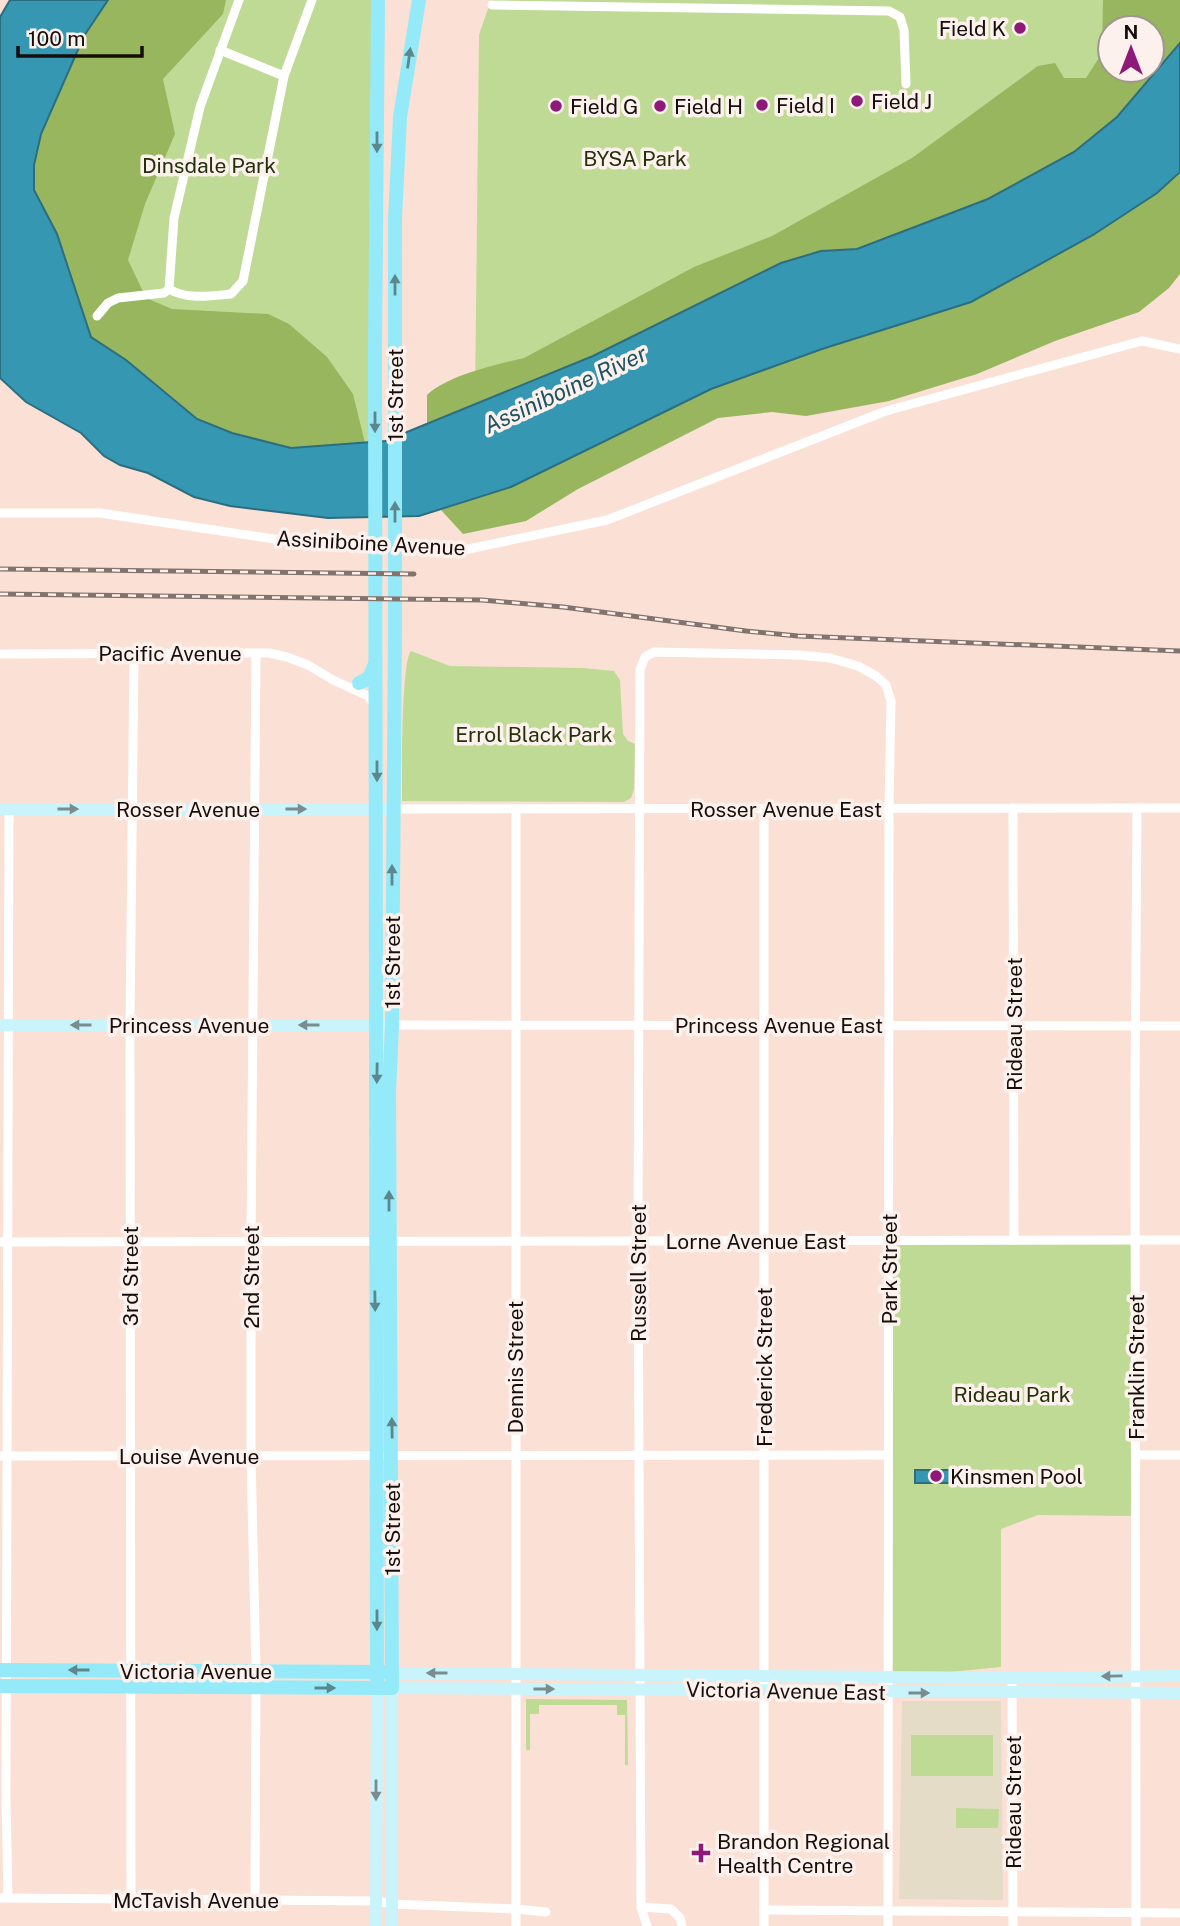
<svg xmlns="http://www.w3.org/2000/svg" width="1180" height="1926" viewBox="0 0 1180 1926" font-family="'Public Sans',sans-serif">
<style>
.education{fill:#e5dcc7}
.green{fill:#bfda94;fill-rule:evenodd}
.forest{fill:#97b65d;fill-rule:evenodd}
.water{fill:#3697b2;stroke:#2c6e80;stroke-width:2}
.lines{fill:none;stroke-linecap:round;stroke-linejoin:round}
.street{stroke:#fff;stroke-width:9}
.secondary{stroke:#caf4fc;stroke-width:12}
.primary{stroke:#95eaf9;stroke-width:14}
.rail-casing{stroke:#84736c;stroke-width:5}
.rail{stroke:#fcf1ed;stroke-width:2.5;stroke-dasharray:8;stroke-linecap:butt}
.oneway{fill:#5c878d}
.oneway2{fill:#798c8f}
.poi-dot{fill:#8f1978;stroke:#fcf1ed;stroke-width:2.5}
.labels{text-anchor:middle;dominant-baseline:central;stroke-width:7;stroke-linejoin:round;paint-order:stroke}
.poi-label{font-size:21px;fill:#160e0a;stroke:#fcf1ed;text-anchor:start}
.park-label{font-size:21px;fill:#24300a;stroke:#fcf1ed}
.street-label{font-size:21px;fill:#160e0a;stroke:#fcf1ed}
.water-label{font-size:23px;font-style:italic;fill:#1e5362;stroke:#fcf1ed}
</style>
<rect width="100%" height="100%" fill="#fbe0d5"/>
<!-- education -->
<path class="education" d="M 902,1701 L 1001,1701 L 1003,1900 L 899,1899 Z"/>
<!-- green -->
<g class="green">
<path d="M 108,0 L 375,0 L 373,442 L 291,448 L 232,433 L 34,165 Z"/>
<path d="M 491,0 L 1180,0 L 1180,43 L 1117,117 L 821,251 L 475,403 L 479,35 ZM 1110,28 L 1152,28 L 1152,70 L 1110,70 Z"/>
<path d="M 411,651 L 450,666 L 583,668 L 614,671 L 620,680 L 623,734 L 628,741 L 635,744 L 634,789 L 631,798 L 624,802 L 402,801 C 402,779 401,662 411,651 Z"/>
<path d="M 889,1240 L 1136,1240 L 1137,1516 L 1038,1515 L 1001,1529 L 1001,1667 L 889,1678 Z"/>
<path d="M 526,1699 L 627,1700 L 628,1765 L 625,1765 L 625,1715 L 617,1715 L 617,1705 L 539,1705 L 539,1714 L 530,1714 L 530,1750 L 526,1750 Z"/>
<rect x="911" y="1735" width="82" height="41"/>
<path d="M 956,1808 L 999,1809 L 998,1828 L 956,1828 Z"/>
</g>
<!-- forest -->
<g class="forest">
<path d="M 108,0 L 226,0 L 223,14 L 163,79 L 175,134 L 145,204 L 128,260 L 146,298 L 172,309 L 268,314 L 289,324 L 327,357 L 353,394 L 365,443 L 291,448 L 232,433 L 197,419 L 126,360 L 91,337 L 57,234 L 34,190 L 34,165 L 41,134 L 84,36 Z"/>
<path d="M 1103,0 L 1180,0 L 1180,43 L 1117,117 L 1074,152 L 988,199 L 857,249 L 821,251 L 593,356 L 427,423 L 427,395 C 449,375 495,365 524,358 L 694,267 L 772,236 L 912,158 L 1038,66 L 1055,63 L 1064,78 L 1086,78 L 1102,53 ZM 1110,28 L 1152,28 L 1152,70 L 1110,70 Z"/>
<path d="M 1180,172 L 1180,274 L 1169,288 L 1139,312 L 1055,341 L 977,374 L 889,401 L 806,416 L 772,412 L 718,418 L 578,489 L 526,521 L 463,534 L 441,510 L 511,487 L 711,389 L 822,349 L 971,302 L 1093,235 L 1157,193 Z"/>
</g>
<!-- water -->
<g class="water">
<path d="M 10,0 L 108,0 L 84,36 L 41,134 L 34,165 L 34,190 L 57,234 L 91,337 L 126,360 L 197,419 L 232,433 L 291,448 L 385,441 L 593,356 L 781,263 L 821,251 L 857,249 L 988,199 L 1074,152 L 1117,117 L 1180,43 L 1180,172 L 1157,193 L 1093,235 L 971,302 L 822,349 L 711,389 L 511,487 L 419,516 L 328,518 L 230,506 L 194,497 L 148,473 L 120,465 L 104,456 L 81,433 L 26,402 L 0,378 L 0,17 Z"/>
<rect x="915" y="1470" width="45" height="13"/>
</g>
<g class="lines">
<!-- street -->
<g class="street">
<path d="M 239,0 L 200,107 L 174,218 L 169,289 C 187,300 211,296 231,294 L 243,281 L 284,76 L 312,0"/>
<path d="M 492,5 L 889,11 L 900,17 L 904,30 L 906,84"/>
<path d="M 220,50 L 284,76"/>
<path d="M 97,316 L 108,303 L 118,298 L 164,293 L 169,289"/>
<path d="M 0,513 L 100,513 L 301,543 L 459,551 L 607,520 L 886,411 L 1142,341 L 1180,349"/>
<path d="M 0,654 L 269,653 L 287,657 L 308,665 L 333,680 L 368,696 L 375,706"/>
<path d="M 1013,808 L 1014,1240"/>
<path d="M 392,809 L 1180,808"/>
<path d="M 764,809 L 764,1926"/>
<path d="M 392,1025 L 1180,1026"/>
<path d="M 0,1242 L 1180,1240"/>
<path d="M 1136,1455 L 1180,1455"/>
<path d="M 0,1456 L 888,1455"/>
<path d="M 1012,1678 L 1013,1926"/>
<path d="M 0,1898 L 376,1901 L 392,1904 L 516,1909 L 546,1912"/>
<path d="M 8,1898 L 6,1800 L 9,809"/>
<path d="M 131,1899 L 130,1025 L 134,653"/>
<path d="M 255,1900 L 256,1672 L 251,1457 L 251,1242 L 256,653"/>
<path d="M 641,1907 L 638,1242 L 640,670 L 645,657 L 654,652 L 799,655 L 830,658 L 858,666 L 876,676 L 886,685 L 891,701 L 889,808 L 888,1926"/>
<path d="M 764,1910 L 1180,1913"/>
<path d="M 516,1926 L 516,809"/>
<path d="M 647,1926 L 641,1907 L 671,1909 L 680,1918 L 682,1926"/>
<path d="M 1136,1926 L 1135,1091 L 1137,808"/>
</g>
<!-- secondary -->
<g class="secondary">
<path d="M 0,809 L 392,809"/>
<path d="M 0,1025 L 385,1025"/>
<path d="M 392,1673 L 1012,1678 L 1180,1676"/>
<path d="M 376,1926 L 377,1688"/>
<path d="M 392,1926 L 392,1688 L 1180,1693"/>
</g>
<!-- primary -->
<g class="primary">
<path d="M 359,683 L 369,678 L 375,664"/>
<path d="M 0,1670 L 384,1672"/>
<path d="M 0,1686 L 392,1688 L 389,1092 L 392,1025 L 395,629 L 395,218 L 400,117 L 419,0"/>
<path d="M 377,1688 L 375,354 L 378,0"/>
</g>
<defs>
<g id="rail">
<path d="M 0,569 L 414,574"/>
<path d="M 0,594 L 482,600 L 563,607 L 746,631 L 798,636 L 1180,651"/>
</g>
</defs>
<!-- rail casing -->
<use href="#rail" class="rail-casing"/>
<!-- rail -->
<use href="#rail" class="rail"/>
</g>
<!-- one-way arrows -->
<defs><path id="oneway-solid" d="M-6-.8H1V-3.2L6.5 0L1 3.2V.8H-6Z" transform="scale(1.75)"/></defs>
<g class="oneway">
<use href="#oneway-solid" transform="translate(409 58) rotate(-82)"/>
<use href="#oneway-solid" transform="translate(377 142) rotate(90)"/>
<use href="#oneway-solid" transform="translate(395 285) rotate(-90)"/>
<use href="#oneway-solid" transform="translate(375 422) rotate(90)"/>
<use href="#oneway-solid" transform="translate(395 512) rotate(-90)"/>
<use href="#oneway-solid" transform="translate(377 771) rotate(90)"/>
<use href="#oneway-solid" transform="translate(392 875) rotate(-90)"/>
<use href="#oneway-solid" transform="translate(377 1073) rotate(91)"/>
<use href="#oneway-solid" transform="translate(389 1201) rotate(-90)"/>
<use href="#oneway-solid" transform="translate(375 1301) rotate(89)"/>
<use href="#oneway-solid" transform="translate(392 1428) rotate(-91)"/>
<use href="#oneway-solid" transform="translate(377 1620) rotate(90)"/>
<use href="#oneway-solid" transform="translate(79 1670) rotate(-180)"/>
<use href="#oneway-solid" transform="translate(325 1688)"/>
</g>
<g class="oneway2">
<use href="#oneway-solid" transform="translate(68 809)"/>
<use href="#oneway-solid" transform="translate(296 809)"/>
<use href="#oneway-solid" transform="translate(81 1025) rotate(180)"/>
<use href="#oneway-solid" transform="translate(309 1025) rotate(-180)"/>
<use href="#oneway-solid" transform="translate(437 1673) rotate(-180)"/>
<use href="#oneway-solid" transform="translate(1112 1676) rotate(179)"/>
<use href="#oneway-solid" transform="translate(544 1689)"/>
<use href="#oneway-solid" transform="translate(919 1693)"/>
<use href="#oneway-solid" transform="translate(376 1790) rotate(90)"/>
</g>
<!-- markers -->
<g class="poi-dot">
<circle cx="1020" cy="28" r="7"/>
<circle cx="857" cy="101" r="7"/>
<circle cx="762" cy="105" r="7"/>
<circle cx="556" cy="106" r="7"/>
<circle cx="660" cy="106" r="7"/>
<circle cx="936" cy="1476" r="7"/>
<path d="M697.5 1842.5h7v7h7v7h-7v7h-7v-7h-7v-7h7z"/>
</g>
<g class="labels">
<!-- poi labels -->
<g class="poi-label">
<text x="1006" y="28" text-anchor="end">Field K</text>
<text x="871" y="101">Field J</text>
<text x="776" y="105">Field I</text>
<text x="570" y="106">Field G</text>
<text x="674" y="106">Field H</text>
<text x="950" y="1476">Kinsmen Pool</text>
<text x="717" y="1841">Brandon Regional<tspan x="717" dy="24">Health Centre</tspan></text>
</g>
<!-- park labels -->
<g class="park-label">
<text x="635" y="158">BYSA Park</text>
<text x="209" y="165">Dinsdale Park</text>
<text x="534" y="734">Errol Black Park</text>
<text x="1012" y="1394">Rideau Park</text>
</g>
<!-- street labels -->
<g class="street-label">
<text transform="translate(395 395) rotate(-90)">1st Street</text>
<text transform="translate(371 543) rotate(3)">Assiniboine Avenue</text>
<text x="170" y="653">Pacific Avenue</text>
<text x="188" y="809">Rosser Avenue</text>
<text x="786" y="809">Rosser Avenue East</text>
<text transform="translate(392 962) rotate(-90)">1st Street</text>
<text transform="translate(1014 1024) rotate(-90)">Rideau Street</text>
<text x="189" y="1025">Princess Avenue</text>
<text x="779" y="1025">Princess Avenue East</text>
<text x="756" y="1241">Lorne Avenue East</text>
<text transform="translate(889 1269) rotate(-90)">Park Street</text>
<text transform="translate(638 1273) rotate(-90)">Russell Street</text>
<text transform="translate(130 1276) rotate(-90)">3rd Street</text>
<text transform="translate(251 1277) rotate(-90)">2nd Street</text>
<text transform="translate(515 1367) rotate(-90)">Dennis Street</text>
<text transform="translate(764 1367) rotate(-90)">Frederick Street</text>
<text transform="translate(1136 1367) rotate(-90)">Franklin Street</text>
<text x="189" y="1456">Louise Avenue</text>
<text transform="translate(392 1529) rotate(-90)">1st Street</text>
<text x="196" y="1671">Victoria Avenue</text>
<text transform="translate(786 1691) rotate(1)">Victoria Avenue East</text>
<text transform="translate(1013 1802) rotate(-90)">Rideau Street</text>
<text x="196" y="1900">McTavish Avenue</text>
</g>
<!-- water labels -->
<g class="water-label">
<text transform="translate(565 389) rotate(-25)">Assiniboine River</text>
</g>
</g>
<!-- north arrow -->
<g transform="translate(1131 49)"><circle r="33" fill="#fcf1ed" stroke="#a09692" stroke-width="2"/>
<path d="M0-5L12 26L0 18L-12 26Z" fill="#8f1978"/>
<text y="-10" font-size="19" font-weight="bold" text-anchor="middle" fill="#160e0a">N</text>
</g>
<!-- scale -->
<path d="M18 46v10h124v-10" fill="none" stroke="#160e0a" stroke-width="3.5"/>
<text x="28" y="46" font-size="21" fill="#160e0a" stroke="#fcf1ed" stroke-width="5" paint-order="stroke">100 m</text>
</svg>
